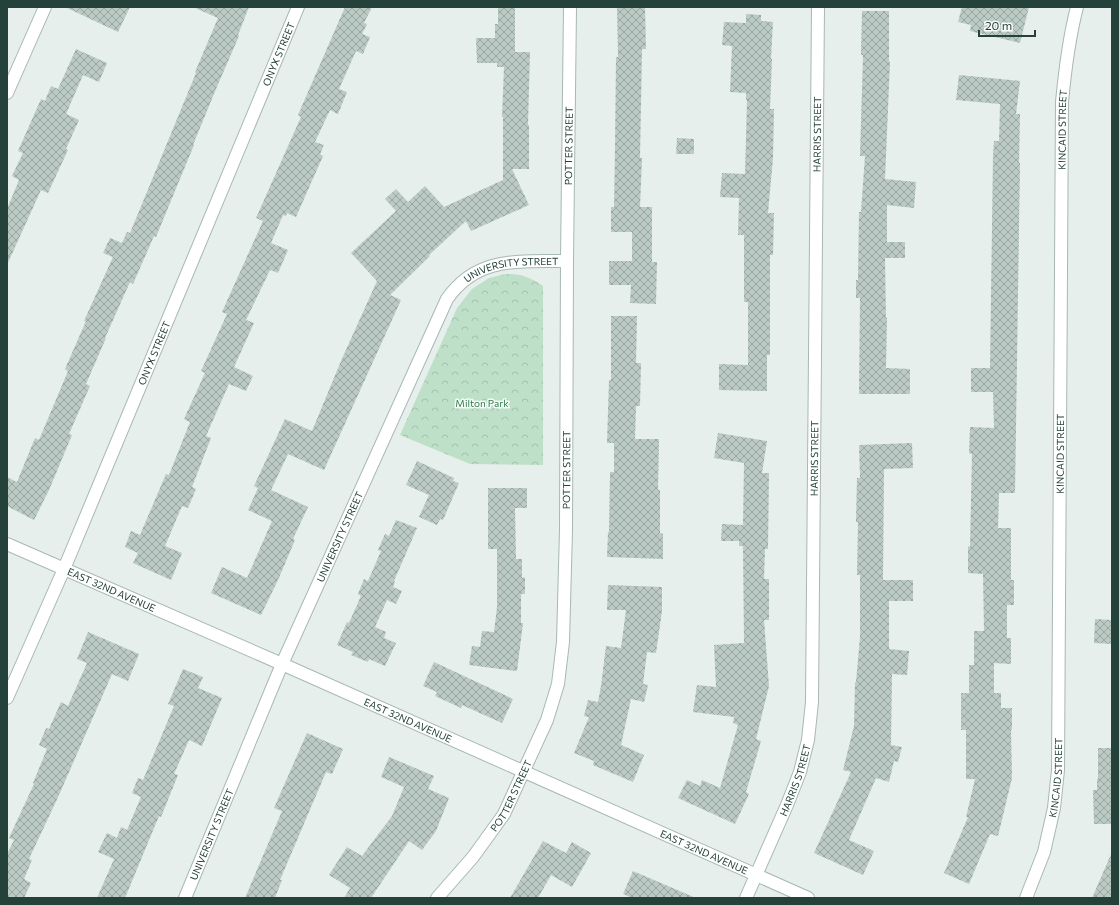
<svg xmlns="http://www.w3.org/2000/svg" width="1119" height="905" viewBox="0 0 1119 905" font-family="Commissioner,sans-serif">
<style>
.forest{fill:url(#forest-crowns)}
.building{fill:url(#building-cross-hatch)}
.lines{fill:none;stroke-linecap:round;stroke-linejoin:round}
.minor-casing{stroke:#a8b8b2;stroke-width:14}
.minor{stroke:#fff;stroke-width:12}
.labels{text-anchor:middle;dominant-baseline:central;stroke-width:3;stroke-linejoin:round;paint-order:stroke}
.street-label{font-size:10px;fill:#24423a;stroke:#f7fbf9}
.park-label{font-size:10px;fill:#2d7a4b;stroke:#f7fbf9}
</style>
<defs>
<pattern id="forest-crowns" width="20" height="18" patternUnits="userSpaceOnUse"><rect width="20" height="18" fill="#bfe0c8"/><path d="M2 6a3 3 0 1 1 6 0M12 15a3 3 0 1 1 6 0" fill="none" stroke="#a4c1ad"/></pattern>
<pattern id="building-cross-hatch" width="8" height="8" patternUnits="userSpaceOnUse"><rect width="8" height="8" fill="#bbcac4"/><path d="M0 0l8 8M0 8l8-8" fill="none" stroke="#98a6a0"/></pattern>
</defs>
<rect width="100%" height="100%" fill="#e6efeb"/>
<!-- forest -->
<path class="forest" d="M 505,274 C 523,274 529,277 543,286 L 543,465 L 470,464 L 400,435 L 457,308 L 472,289 L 489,278 Z"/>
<!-- building -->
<g class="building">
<path d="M 65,7 L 130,7 L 118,32 Z"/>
<path d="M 193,7 L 249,7 L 238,35 L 239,36 L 216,89 L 193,145 L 194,145 L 156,237 L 154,236 L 133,284 L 130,282 L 105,338 L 106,338 L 86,384 L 90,386 L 69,434 L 72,435 L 49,490 L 34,520 L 7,506 L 7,477 L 17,482 L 35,438 L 39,440 L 68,371 L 65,369 L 86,321 L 84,321 L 113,257 L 103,253 L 110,238 L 122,243 L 127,232 L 130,233 L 196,73 L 195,72 L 218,18 Z"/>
<path d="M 345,7 L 372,7 L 364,23 L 367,24 L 362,34 L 370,37 L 363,54 L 356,51 L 339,89 L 347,92 L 338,114 L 330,110 L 315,142 L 324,145 L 320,154 L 323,156 L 296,217 L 287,213 L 286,216 L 283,215 L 271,243 L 288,250 L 278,273 L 270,270 L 246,320 L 254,323 L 234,367 L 253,376 L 246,391 L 229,384 L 206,436 L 211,438 L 192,487 L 196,489 L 188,508 L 182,506 L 165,546 L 182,553 L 171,580 L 133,563 L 138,553 L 125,547 L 131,531 L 140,535 L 166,474 L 169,475 L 190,422 L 184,419 L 205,373 L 201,371 L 227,314 L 222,312 L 263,221 L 256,218 L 301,117 L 298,115 Z"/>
<path d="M 498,7 L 515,7 L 515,52 L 530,52 L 528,125 L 529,125 L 529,169 L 512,169 L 529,205 L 471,231 L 466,221 L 429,255 L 430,256 L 390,295 L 401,300 L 324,470 L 288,454 L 271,490 L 308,507 L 293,539 L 295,540 L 278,580 L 261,615 L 211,593 L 222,567 L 247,578 L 272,521 L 248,510 L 258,488 L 254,486 L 285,419 L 312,431 L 341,361 L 377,281 L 351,253 L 396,211 L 385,199 L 396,189 L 408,202 L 425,186 L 444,207 L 503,180 L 503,117 L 502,117 L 504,67 L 497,67 L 497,63 L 477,63 L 476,38 L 495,38 L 495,24 L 498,24 Z"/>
<path d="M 617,7 L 645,7 L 646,49 L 642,49 L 640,158 L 642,158 L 640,207 L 652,207 L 652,262 L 657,262 L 656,304 L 630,303 L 631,285 L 609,285 L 609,261 L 632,261 L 632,232 L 611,232 L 611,207 L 614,207 L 615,148 L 616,57 L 618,57 Z"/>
<path d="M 962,7 L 1029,7 L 1020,43 L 970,31 L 971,25 L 958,22 Z"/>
<path d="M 862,11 L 889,11 L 889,62 L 890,62 L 885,179 L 916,182 L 914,208 L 887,205 L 887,242 L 905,242 L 905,258 L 885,258 L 886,318 L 887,318 L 886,368 L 910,369 L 910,394 L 859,394 L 860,298 L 856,298 L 856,280 L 858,280 L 859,212 L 861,212 L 865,156 L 860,156 L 863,55 L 861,55 Z"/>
<path d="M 746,14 L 761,15 L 761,21 L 773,22 L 771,59 L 772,59 L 770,109 L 774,109 L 773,158 L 768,213 L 774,213 L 773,255 L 770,255 L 770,355 L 767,355 L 767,391 L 719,390 L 719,364 L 748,365 L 748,302 L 744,302 L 744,235 L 738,235 L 739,198 L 720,197 L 722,173 L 745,174 L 747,100 L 746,100 L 746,93 L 730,92 L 732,46 L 722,45 L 724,22 L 746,23 Z"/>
<path d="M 76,49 L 107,63 L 99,82 L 83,75 L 66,114 L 79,120 L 66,149 L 68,150 L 48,193 L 41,190 L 7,265 L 7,209 L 19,180 L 12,176 L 23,153 L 18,151 L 41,99 L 45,101 L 51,86 L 58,89 Z"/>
<path d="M 959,75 L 1020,81 L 1016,114 L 1020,114 L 1019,163 L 1020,163 L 1015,493 L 999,493 L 998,528 L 1011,528 L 1011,580 L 1014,580 L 1014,605 L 1007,605 L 1007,638 L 1011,638 L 1011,664 L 994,663 L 994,693 L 1001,693 L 1001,708 L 1012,708 L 1012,730 L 1011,730 L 1012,778 L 998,836 L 990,834 L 969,884 L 944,873 L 968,817 L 966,817 L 975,779 L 966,779 L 966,730 L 961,730 L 961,693 L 969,693 L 969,665 L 974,665 L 974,631 L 984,631 L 983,574 L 968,573 L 968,546 L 970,547 L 972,454 L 969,453 L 970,427 L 994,428 L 993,392 L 971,392 L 971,368 L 990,368 L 993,156 L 994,141 L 999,141 L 1000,104 L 956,100 Z"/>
<path d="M 677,138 L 694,139 L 694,154 L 676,154 Z"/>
<path d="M 611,316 L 637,316 L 636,363 L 641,363 L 640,406 L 636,406 L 635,439 L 659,439 L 658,490 L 660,490 L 660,533 L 663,534 L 663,559 L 607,557 L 608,532 L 609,532 L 610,472 L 614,472 L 614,443 L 607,443 L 609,380 L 611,380 Z"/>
<path d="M 718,433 L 767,441 L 762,473 L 769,473 L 768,549 L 765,549 L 764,579 L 769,579 L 769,620 L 764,620 L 769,686 L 756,739 L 761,741 L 746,792 L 749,794 L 735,824 L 678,798 L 687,780 L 700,786 L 702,780 L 720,788 L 738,725 L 733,723 L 734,717 L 693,712 L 697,685 L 716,687 L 714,645 L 744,643 L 743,546 L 739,546 L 739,541 L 721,541 L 722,524 L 743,525 L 744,463 L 714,458 Z"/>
<path d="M 912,443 L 913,468 L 884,469 L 883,580 L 913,580 L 913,601 L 889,601 L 889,649 L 909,651 L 907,675 L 892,674 L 891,745 L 902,747 L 898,762 L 894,761 L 889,782 L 876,778 L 849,840 L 874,851 L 863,875 L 814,853 L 851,772 L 843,770 L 854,726 L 855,682 L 856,682 L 860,637 L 860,575 L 857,575 L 858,522 L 856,522 L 857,478 L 860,478 L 859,445 Z"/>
<path d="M 417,461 L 454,478 L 453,481 L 459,483 L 443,520 L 440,519 L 437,525 L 419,517 L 429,495 L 406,485 Z"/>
<path d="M 488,488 L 527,488 L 527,508 L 515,508 L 516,559 L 522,559 L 522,578 L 525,577 L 525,594 L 521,594 L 521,623 L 523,623 L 517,671 L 469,665 L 472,646 L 480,647 L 482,631 L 494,632 L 497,607 L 497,549 L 488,549 Z"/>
<path d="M 396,520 L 417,528 L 394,581 L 395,582 L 393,587 L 402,591 L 396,604 L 387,600 L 375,627 L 386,632 L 384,638 L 396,643 L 385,666 L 369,659 L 368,662 L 351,655 L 353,652 L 337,645 L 347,622 L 349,623 L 361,596 L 358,594 L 364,579 L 368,581 L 381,551 L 378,550 L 385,534 L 389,536 Z"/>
<path d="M 608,585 L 662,587 L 662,611 L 656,653 L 647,652 L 643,684 L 648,685 L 644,702 L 631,699 L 621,745 L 644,755 L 633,782 L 593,765 L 594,761 L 574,753 L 589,717 L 584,716 L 588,700 L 598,702 L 601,686 L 606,646 L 621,648 L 626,610 L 607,610 Z"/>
<path d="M 1095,619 L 1112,620 L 1112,644 L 1094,643 Z"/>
<path d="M 88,632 L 139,654 L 128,681 L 112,674 L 59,795 L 29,859 L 32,860 L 24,879 L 31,883 L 24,898 L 7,898 L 7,854 L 14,840 L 9,838 L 34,784 L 33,783 L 47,749 L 39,745 L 46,728 L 49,729 L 61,702 L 68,706 L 87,663 L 77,659 Z"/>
<path d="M 434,662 L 513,699 L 502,723 L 462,705 L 461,708 L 435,696 L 437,692 L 423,686 Z"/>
<path d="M 183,669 L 203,677 L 198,688 L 222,698 L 202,746 L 189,740 L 174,774 L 178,775 L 161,817 L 159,816 L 125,898 L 97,898 L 114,859 L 98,852 L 107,833 L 117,838 L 121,827 L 127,830 L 141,797 L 132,793 L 138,778 L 143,780 L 174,706 L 168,704 Z"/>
<path d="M 307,733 L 343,749 L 332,774 L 326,772 L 280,880 L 282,880 L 275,898 L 245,898 L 282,811 L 274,808 Z"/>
<path d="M 1098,748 L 1112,748 L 1112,824 L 1094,824 L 1093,790 L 1097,790 L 1097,779 L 1098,779 Z"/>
<path d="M 389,757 L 434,776 L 428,789 L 449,798 L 436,831 L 422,850 L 409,841 L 371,898 L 344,898 L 350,888 L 329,875 L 347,847 L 362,856 L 392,816 L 404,787 L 381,777 Z"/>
<path d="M 543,841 L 566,853 L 572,842 L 591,853 L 572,887 L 551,875 L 538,898 L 510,898 Z"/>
<path d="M 1112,852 L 1112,898 L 1092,898 Z"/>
<path d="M 633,871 L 696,898 L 632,898 L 623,894 Z"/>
</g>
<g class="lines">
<defs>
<g id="minor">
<path d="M 7,93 L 45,7"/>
<path id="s1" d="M 7,544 L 282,664 L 808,898"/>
<path id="s2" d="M 7,698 L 64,569 L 298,7"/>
<path id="s3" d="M 185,898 L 282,664 L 447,299 C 478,255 520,262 567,261"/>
<path id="s4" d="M 437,898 L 473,857 L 504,814 L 547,720 L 558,684 L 563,642 L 566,530 L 567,261 L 570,7"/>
<path id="s5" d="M 746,898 L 787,805 L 800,772 L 808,740 L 812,702 L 818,7"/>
<path id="s6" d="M 1026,898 L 1044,852 L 1054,808 L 1058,770 L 1062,102 C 1065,70 1069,38 1077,7"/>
</g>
</defs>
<!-- minor casing -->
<use href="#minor" class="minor-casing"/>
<!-- minor -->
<use href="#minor" class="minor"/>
</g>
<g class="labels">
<!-- street labels -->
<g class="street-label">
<text stroke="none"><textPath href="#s2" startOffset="699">ONYX STREET</textPath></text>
<text stroke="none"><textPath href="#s6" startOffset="773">KINCAID STREET</textPath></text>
<text stroke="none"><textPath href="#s5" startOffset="776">HARRIS STREET</textPath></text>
<text stroke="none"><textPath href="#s4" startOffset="787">POTTER STREET</textPath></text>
<text stroke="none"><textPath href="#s3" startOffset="729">UNIVERSITY STREET</textPath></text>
<text stroke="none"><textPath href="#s2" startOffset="375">ONYX STREET</textPath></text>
<text stroke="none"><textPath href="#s6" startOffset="449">KINCAID STREET</textPath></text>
<text stroke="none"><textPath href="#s5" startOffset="452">HARRIS STREET</textPath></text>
<text stroke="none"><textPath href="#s4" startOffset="463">POTTER STREET</textPath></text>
<text stroke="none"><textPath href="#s3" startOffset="393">UNIVERSITY STREET</textPath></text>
<text stroke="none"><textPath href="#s1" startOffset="114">EAST 32ND AVENUE</textPath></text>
<text stroke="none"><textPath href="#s1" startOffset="438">EAST 32ND AVENUE</textPath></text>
<text stroke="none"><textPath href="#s6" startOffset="125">KINCAID STREET</textPath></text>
<text stroke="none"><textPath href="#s5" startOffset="128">HARRIS STREET</textPath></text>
<text stroke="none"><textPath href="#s4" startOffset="127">POTTER STREET</textPath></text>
<text stroke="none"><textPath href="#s3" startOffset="69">UNIVERSITY STREET</textPath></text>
<text stroke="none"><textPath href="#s1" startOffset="762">EAST 32ND AVENUE</textPath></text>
</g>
<!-- park labels -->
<g class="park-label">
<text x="482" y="403">Milton Park</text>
</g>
</g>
<!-- border -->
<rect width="1119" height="905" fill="none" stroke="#24423a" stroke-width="16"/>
<!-- scale -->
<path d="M979 30v6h56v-6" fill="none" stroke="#24423a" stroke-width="2"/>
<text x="985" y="30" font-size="12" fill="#24423a" stroke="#f7fbf9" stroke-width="3" paint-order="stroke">20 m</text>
</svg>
